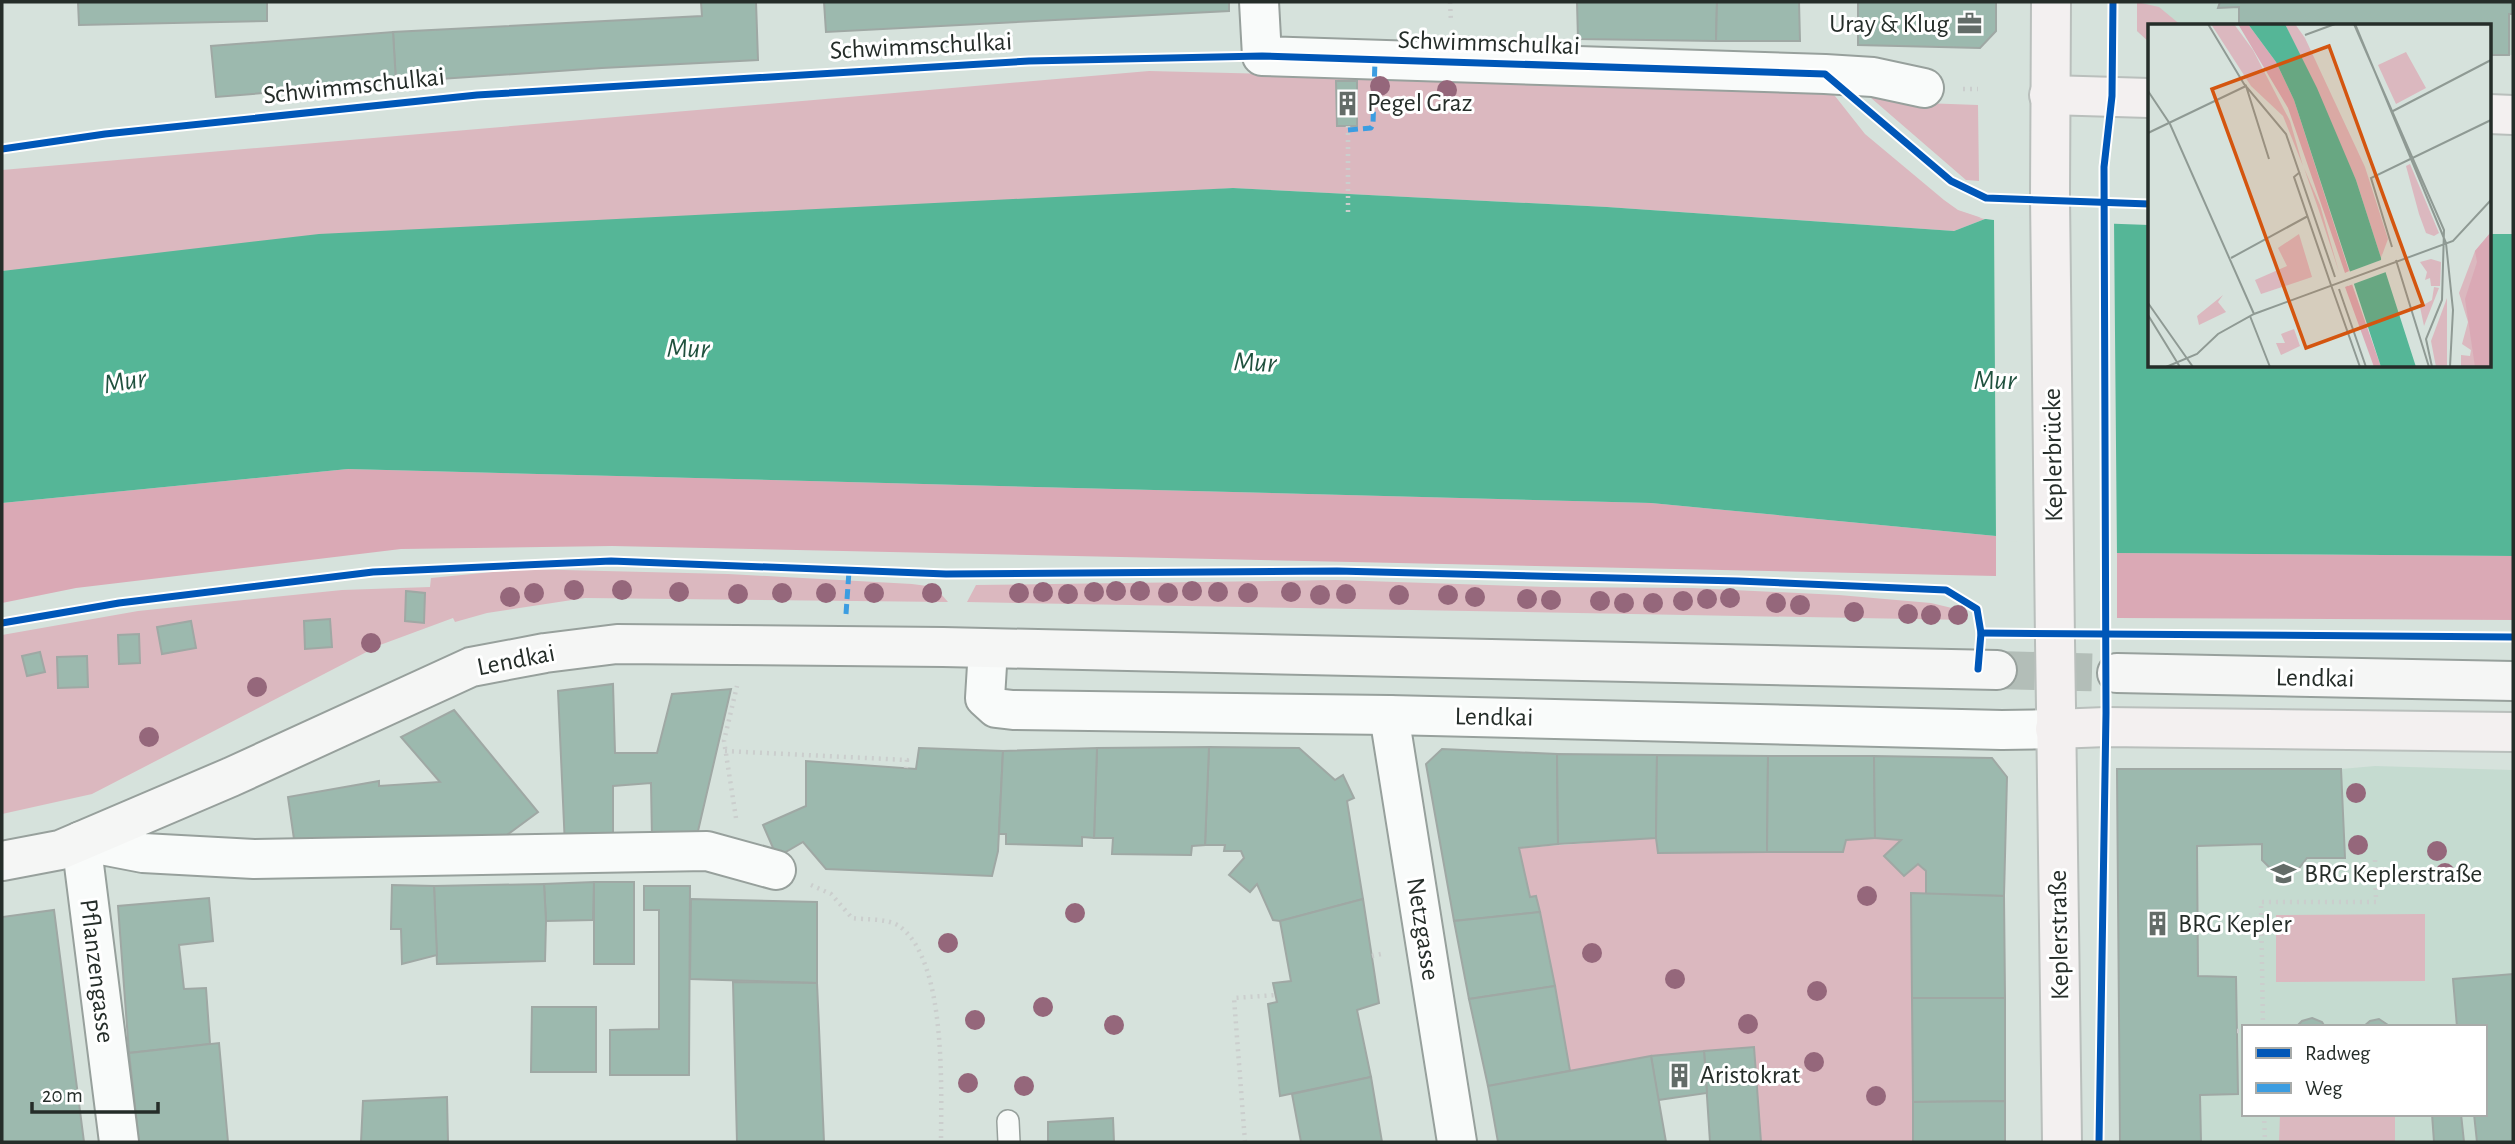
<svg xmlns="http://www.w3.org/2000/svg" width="2515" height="1144" viewBox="0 0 2515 1144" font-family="'Alegreya Sans',sans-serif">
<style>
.built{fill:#c5dbd0;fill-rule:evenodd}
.green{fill:#dbb8bf}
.forest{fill:#daa9b5}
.water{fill:#55b697}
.pier{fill:#d6e2dc}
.building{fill:#9cb9ae;stroke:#9fa8a4;stroke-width:2}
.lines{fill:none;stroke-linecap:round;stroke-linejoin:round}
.secondary-tunnel{stroke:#b3beb8;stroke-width:38;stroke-dasharray:38 19;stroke-linecap:butt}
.service-casing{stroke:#97a09c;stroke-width:24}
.minor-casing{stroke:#97a09c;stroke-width:42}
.secondary-casing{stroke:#97a09c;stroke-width:42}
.primary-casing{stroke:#b9bfbc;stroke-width:42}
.path{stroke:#cbcecd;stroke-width:4.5;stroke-dasharray:2 5;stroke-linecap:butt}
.service{stroke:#f9fbfa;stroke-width:21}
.minor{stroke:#f9fbfa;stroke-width:38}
.secondary{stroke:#f5f6f5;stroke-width:38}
.primary{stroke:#f3f0f0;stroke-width:38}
.primary-bridge-casing{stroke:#b9bfbc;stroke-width:42;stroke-linecap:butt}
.primary-bridge{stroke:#f3f0f0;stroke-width:38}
.quiet{stroke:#3c9de1;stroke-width:5;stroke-dasharray:10 5;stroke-linecap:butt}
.cycleway-casing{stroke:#fff;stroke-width:11}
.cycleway{stroke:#0057b8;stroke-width:7}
.tree{fill:#95677b}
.labels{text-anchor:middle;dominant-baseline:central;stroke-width:6;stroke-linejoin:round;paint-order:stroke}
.poi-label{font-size:26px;fill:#252d29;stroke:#fff;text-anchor:start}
.street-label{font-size:26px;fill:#252d29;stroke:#fff}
.water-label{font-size:28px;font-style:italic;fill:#20513e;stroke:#fff}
.inset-road{fill:none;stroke:#8f9a94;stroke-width:2}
.view{fill:#d4550f;fill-opacity:0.15;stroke:#d4550f;stroke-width:3.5}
.inset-edge{fill:none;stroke:#252d29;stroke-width:3.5}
</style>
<rect width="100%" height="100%" fill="#d6e2dc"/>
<!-- built -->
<g class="built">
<path d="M 2137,2 L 2513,2 L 2513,55 L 2489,55 L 2489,26 L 2149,26 L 2149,42 L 2137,31 Z"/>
<path d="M 2375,766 L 2513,770 L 2513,1142 L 2120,1142 L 2117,769 L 2341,769 ZM 2244,1027 L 2485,1027 L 2485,1114 L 2244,1114 Z"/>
</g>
<!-- green -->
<g class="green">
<path d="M 2137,2 L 2159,7 L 2182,26 L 2149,26 L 2149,42 L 2137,31 Z"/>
<path d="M 1149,71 L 1823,88 L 1835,96 L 1865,134 L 1944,200 L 1958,210 L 1985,219 L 1954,231 L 1607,207 L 1233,188 L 2,271 L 2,170 Z"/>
<path d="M 1863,91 L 1923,103 L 1978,105 L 1979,181 L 1966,180 Z"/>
<path d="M 522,569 L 728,574 L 912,584 L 935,587 L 948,602 L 585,598 L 487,613 L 455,622 L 453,618 L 380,645 L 92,794 L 2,814 L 2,635 L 138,611 L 342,590 L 430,587 L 431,578 Z"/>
<path d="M 1336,580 L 1549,587 L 1692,588 L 1839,595 L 1931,603 L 1956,609 L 1967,620 L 967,602 L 976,585 Z"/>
<path d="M 1656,838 L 1659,853 L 1842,852 L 1846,840 L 1875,838 L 1901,840 L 1885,856 L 1904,876 L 1918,864 L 1926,871 L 1926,894 L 1911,893 L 1913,1142 L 1761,1142 L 1754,1047 L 1651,1056 L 1570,1071 L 1537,897 L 1530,897 L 1519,848 Z"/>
<path d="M 2425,914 L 2425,981 L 2276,982 L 2276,915 Z"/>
<path d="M 2280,1114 L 2395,1114 L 2395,1142 L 2279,1142 Z"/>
</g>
<!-- forest -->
<g class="forest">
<path d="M 348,469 L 1651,503 L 1996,536 L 1996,576 L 612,546 L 401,549 L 76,588 L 2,603 L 2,503 Z"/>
<path d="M 2117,553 L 2513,556 L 2513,620 L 2117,618 Z"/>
</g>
<!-- water -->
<path class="water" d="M 1233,188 L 1607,207 L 1954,231 L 1985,219 L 2149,225 L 2149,366 L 2489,366 L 2489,234 L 2513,234 L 2513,556 L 2117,553 L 1996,536 L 1651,503 L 348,469 L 2,503 L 2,271 L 319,234 Z"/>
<!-- pier -->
<path class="pier" d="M 1985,216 L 2124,221 L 2114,221 L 2117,556 L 1996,539 L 1994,220 L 1979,218 Z"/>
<!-- building -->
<g class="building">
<path d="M 78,2 L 267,2 L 267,21 L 79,25 Z"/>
<path d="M 701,2 L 756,2 L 758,60 L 602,68 L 396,82 L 393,32 L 702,16 Z"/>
<path d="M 824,2 L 1229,2 L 1229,11 L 826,32 Z"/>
<path d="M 1577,2 L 1717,2 L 1716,41 L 1578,39 Z"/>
<path d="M 1717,2 L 1799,2 L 1800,41 L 1716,41 Z"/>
<path d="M 1858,2 L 1996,2 L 1996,31 L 1980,48 L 1858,45 Z"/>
<path d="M 2220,2 L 2513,2 L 2513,14 L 2509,14 L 2509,55 L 2489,55 L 2489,26 L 2239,26 L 2239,7 L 2218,8 Z"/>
<path d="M 393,32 L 396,82 L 216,97 L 211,46 Z"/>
<path d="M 1336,81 L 1357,81 L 1357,126 L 1337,126 Z"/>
<path d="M 406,591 L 425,593 L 424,623 L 405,621 Z"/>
<path d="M 330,619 L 332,647 L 305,649 L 304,621 Z"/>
<path d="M 191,621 L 196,648 L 162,654 L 157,627 Z"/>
<path d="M 139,634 L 140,663 L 119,664 L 118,635 Z"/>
<path d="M 40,652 L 45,672 L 27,676 L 22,656 Z"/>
<path d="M 87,656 L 88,687 L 58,688 L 57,657 Z"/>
<path d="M 613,684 L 615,753 L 657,753 L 672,694 L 731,689 L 698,831 L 652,838 L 651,783 L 613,786 L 613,842 L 565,846 L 558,691 Z"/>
<path d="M 454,710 L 538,812 L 492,846 L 295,846 L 288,797 L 379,781 L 379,786 L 440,782 L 401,737 Z"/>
<path d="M 1209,747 L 1299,748 L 1335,780 L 1343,775 L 1354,798 L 1347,801 L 1363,899 L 1280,921 L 1273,920 L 1257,884 L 1250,892 L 1229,875 L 1244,858 L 1241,851 L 1224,851 L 1225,845 L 1205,845 Z"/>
<path d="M 1209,747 L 1205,845 L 1192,846 L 1191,855 L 1112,854 L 1113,838 L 1094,838 L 1097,748 Z"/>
<path d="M 919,748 L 1003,751 L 998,851 L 992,876 L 826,869 L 803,842 L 777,857 L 763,825 L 806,806 L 806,761 L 916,769 Z"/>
<path d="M 1097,748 L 1094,838 L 1082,837 L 1082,846 L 1006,844 L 1006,834 L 999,834 L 1003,751 Z"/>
<path d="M 1442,749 L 1557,754 L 1558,844 L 1519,848 L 1530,897 L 1536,896 L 1540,912 L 1454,921 L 1426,764 Z"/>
<path d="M 1557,754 L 1657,755 L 1656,838 L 1558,844 Z"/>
<path d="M 1657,755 L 1768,756 L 1767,852 L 1658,853 L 1656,838 Z"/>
<path d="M 1768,756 L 1874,756 L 1875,838 L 1846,840 L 1843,852 L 1767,852 Z"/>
<path d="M 1874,756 L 1992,758 L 2007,777 L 2004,896 L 1926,894 L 1926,871 L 1918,864 L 1904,876 L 1884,856 L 1901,840 L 1875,838 Z"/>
<path d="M 2117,769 L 2341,769 L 2345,858 L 2307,858 L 2296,872 L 2274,872 L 2262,860 L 2262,844 L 2197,846 L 2198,976 L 2236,977 L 2238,1094 L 2200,1095 L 2201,1142 L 2120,1142 Z"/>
<path d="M 594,882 L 593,920 L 546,921 L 544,884 Z"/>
<rect x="594" y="882" width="40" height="82"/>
<path d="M 544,884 L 546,921 L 545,961 L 437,964 L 434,886 Z"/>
<path d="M 392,885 L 434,886 L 437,955 L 402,964 L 401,929 L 391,929 Z"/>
<path d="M 644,886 L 690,886 L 689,1075 L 610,1075 L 610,1030 L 659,1029 L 659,910 L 644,910 Z"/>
<path d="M 1911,893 L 2004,896 L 2005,998 L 1912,998 Z"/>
<path d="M 209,898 L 213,941 L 179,945 L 184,989 L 206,988 L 210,1044 L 129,1053 L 118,906 Z"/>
<path d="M 691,899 L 817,902 L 817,983 L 690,979 Z"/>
<path d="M 1363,899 L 1379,1003 L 1357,1010 L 1371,1077 L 1280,1096 L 1268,1004 L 1277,1002 L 1273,983 L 1291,981 L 1280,921 Z"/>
<path d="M 54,910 L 84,1142 L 2,1142 L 2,917 Z"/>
<path d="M 1540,912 L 1555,986 L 1469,999 L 1454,921 Z"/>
<path d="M 2513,974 L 2513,1142 L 2477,1142 L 2474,1114 L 2485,1114 L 2485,1027 L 2457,1027 L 2453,979 Z"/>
<path d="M 733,982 L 817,983 L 824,1142 L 737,1142 Z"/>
<path d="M 1555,986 L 1570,1071 L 1488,1086 L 1469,999 Z"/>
<path d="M 1912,998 L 2005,998 L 2005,1101 L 1913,1102 Z"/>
<path d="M 532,1007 L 596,1007 L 596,1072 L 531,1072 Z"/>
<path d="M 2312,1018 L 2322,1022 L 2325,1027 L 2296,1027 L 2302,1021 Z"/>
<path d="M 2379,1019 L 2391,1027 L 2363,1027 L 2370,1021 Z"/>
<path d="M 219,1043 L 228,1142 L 139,1142 L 129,1053 Z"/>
<path d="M 1754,1047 L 1761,1142 L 1710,1142 L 1704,1051 Z"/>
<path d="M 1704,1051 L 1707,1093 L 1658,1100 L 1651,1056 Z"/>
<path d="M 1651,1056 L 1666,1142 L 1498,1142 L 1488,1086 Z"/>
<path d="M 1371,1077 L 1382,1142 L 1301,1142 L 1292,1094 Z"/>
<path d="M 447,1097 L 448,1142 L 361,1142 L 363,1101 Z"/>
<path d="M 2005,1101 L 2005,1142 L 1913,1142 L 1913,1102 Z"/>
<path d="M 2432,1114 L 2461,1114 L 2464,1142 L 2434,1142 Z"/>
<path d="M 1113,1118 L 1114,1142 L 1048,1142 L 1048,1122 Z"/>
</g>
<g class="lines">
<!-- secondary-tunnel -->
<path class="secondary-tunnel" d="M 1997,670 L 2117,673"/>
<defs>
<path id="service" d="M 1008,1121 L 1009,1142"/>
<g id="minor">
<path d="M 1259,2 L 1262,56 L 1825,74 L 1873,77 L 1924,88"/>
<path d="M 988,649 L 985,698 L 996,708 L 1013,710 L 1389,715 L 2002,730 L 2055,729"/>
<path d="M 1389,715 L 1457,1142"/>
<path d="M 119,1142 L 81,841 L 143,853 L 254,859 L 707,851 L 776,870"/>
</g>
<g id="secondary">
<path d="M 2117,673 L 2513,681"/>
<path d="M 2,861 L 60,850 L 231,777 L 471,667 L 545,653 L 617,644 L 943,647 L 1997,670"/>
</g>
<g id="primary">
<path d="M 2051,2 L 2050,196 L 2055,641"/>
<path d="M 2049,95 L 2149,98"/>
<path d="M 2489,114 L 2513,115"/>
<path d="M 2056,708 L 2062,1142"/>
<path d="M 2055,729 L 2106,727 L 2513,732"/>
</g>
</defs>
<!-- service casing -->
<use href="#service" class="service-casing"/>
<!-- minor casing -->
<use href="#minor" class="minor-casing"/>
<!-- secondary casing -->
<use href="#secondary" class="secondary-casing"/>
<!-- primary casing -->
<use href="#primary" class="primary-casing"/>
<!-- path -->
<g class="path">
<path d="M 1450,2 L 1451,22"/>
<path d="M 1963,89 L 1978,89"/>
<path d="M 1348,126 L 1348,213"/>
<path d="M 725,751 L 907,760 L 906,768"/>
<path d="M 736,818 L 724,741 L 737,686"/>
<path d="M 811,885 L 831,894 L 852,918 C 866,920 887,918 899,926 C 947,960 941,1089 941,1142"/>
<path d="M 1372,956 L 1381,954"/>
<path d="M 2263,1027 L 2261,902 L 2376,902 L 2375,860"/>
<path d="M 2237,1031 L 2244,1031"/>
<path d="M 2264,1114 L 2265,1142"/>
<path d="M 1245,1142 L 1234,998 L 1276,995"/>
</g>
<!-- service -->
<use href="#service" class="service"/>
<!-- minor -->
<use href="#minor" class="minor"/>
<!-- secondary -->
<use href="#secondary" class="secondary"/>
<!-- primary -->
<use href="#primary" class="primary"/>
<defs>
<path id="primary-bridge" d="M 2055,641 L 2056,708"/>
</defs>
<!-- primary-bridge casing -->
<use href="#primary-bridge" class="primary-bridge-casing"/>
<!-- primary-bridge -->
<use href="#primary-bridge" class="primary-bridge"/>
<!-- quiet -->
<g class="quiet">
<path d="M 1348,130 L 1371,128 L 1373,124 L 1375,60"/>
<path d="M 846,614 L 849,571"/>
</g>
<defs>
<g id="cycleway">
<path d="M 2,149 L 105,134 L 477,95 L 1029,61 L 1262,56 L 1825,74 L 1951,181 L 1986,198 L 2149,204"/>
<path d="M 2,623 L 119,603 L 373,572 L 611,561 L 946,574 L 1337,571 L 1738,581 L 1946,590 L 1977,609 L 1981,633 L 1978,669"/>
<path d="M 1981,633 L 2513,637"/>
<path d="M 2099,1142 L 2106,713 L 2104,167 L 2112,96 L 2113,2"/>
</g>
</defs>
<!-- cycleway casing -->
<use href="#cycleway" class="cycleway-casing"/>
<!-- cycleway -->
<use href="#cycleway" class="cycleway"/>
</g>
<!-- trees -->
<g class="tree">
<circle cx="1380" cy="86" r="10"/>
<circle cx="1447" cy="90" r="10"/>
<circle cx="574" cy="590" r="10"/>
<circle cx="622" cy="590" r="10"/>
<circle cx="1116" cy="591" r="10"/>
<circle cx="1140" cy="591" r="10"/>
<circle cx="1192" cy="591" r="10"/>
<circle cx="679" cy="592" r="10"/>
<circle cx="1043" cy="592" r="10"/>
<circle cx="1094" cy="592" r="10"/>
<circle cx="1218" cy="592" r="10"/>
<circle cx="1291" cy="592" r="10"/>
<circle cx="534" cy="593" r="10"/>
<circle cx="782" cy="593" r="10"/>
<circle cx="826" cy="593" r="10"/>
<circle cx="874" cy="593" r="10"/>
<circle cx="932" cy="593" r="10"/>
<circle cx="1019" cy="593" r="10"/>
<circle cx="1168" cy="593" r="10"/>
<circle cx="1248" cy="593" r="10"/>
<circle cx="738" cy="594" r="10"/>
<circle cx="1068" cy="594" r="10"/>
<circle cx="1346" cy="594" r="10"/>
<circle cx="1320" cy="595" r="10"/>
<circle cx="1399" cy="595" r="10"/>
<circle cx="1448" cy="595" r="10"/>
<circle cx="510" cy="597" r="10"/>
<circle cx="1475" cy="597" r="10"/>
<circle cx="1730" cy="598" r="10"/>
<circle cx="1527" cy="599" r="10"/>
<circle cx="1707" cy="599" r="10"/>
<circle cx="1551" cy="600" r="10"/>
<circle cx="1600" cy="601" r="10"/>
<circle cx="1683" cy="601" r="10"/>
<circle cx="1624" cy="603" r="10"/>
<circle cx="1653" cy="603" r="10"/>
<circle cx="1776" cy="603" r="10"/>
<circle cx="1800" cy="605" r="10"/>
<circle cx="1854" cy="612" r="10"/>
<circle cx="1908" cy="614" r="10"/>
<circle cx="1931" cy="615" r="10"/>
<circle cx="1958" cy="615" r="10"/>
<circle cx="371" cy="643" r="10"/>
<circle cx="257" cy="687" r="10"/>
<circle cx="149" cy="737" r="10"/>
<circle cx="2356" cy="793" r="10"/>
<circle cx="2358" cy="845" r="10"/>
<circle cx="2437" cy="851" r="10"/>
<circle cx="2445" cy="873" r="10"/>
<circle cx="1867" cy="896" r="10"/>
<circle cx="1075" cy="913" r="10"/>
<circle cx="948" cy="943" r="10"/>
<circle cx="1592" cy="953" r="10"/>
<circle cx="1675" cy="979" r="10"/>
<circle cx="1817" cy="991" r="10"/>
<circle cx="1043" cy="1007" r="10"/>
<circle cx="975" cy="1020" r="10"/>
<circle cx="1748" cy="1024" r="10"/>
<circle cx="1114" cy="1025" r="10"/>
<circle cx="1814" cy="1062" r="10"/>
<circle cx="968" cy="1083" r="10"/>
<circle cx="1024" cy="1086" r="10"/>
<circle cx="1876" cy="1096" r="10"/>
</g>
<!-- icons -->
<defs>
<symbol id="office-bare" viewBox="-9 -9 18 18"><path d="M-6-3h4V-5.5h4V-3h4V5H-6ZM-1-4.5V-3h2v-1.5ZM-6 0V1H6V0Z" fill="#636c68" stroke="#fff" stroke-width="2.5" paint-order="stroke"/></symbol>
<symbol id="building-bare" viewBox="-9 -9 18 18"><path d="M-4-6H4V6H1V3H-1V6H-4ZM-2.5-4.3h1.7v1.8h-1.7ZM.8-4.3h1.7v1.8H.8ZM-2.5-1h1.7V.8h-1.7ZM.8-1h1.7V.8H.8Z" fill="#636c68" stroke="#fff" stroke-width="2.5" paint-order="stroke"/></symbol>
<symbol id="school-bare" viewBox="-9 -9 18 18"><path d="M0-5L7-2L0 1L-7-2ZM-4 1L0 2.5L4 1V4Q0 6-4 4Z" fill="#636c68" stroke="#fff" stroke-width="2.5" paint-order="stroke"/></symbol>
</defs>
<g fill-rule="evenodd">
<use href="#office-bare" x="1952" y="6" width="35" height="35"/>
<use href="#building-bare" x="1330" y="86" width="35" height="35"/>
<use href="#school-bare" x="2266" y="856" width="35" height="35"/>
<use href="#building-bare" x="2140" y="906" width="35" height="35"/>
<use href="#building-bare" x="1662" y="1058" width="35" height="35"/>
</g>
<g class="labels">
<!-- poi labels -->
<g class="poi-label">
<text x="1949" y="24" text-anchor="end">Uray &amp; Klug</text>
<text x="1367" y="103">Pegel Graz</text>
<text x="2304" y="874">BRG Keplerstraße</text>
<text x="2178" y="924">BRG Kepler</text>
<text x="1700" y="1075">Aristokrat</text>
</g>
<!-- street labels -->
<g class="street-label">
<text transform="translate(1489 43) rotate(2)">Schwimmschulkai</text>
<text transform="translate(921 46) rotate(-3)">Schwimmschulkai</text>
<text transform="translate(354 86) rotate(-6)">Schwimmschulkai</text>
<text transform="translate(2053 455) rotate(-91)">Keplerbrücke</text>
<text transform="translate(516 660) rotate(-11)">Lendkai</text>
<text transform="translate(2315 678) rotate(1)">Lendkai</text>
<text transform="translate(1494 717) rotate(1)">Lendkai</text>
<text transform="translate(1423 929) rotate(81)">Netzgasse</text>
<text transform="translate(2059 935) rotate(-91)">Keplerstraße</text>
<text transform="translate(97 971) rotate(83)">Pflanzengasse</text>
</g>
<!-- water labels -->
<g class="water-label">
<text transform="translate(688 349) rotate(1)">Mur</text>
<text transform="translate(1255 363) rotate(2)">Mur</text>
<text x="1995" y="381">Mur</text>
<text transform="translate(125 382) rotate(-10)">Mur</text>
</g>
</g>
<!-- overview -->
<g transform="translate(2148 24)">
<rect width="343" height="343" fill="#d6e2dc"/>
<path d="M 63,0 L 86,0 L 105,26 L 142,97 L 155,142 L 135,92 L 103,62 ZM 137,0 L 147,0 L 157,14 L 217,143 L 240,215 L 233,234 L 208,156 ZM 258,28 L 278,64 L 248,80 L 230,41 ZM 262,140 L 291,209 L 286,212 L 278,209 L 271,190 L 258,142 ZM 156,144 L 172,181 L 191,248 L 171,187 ZM 343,208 L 343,343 L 313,343 L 313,331 L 322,332 L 323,326 L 314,320 L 320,298 L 311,269 L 327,227 ZM 151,210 L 164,253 L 113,270 L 107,256 L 139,242 L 130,224 ZM 283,235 L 293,238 L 292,262 L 283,262 L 282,254 L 277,256 L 279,248 L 272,238 ZM 286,263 L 291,264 L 276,302 L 272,283 L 284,276 ZM 75,271 L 70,278 L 78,288 L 51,301 L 49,292 ZM 299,274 L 299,343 L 288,343 L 283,317 ZM 146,305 L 152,322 L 133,331 L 128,319 L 137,319 L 133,310 Z" fill="#dbb8bf"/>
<path d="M 90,0 L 100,0 L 128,38 L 146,76 L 201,247 L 197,249 L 140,84 ZM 343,208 L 343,343 L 327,343 L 317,275 L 329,238 L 327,227 ZM 204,260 L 233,343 L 226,343 L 197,263 Z" fill="#daa9b5"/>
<path d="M 100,0 L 137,0 L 169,64 L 208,156 L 268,343 L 233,343 L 146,76 L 128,38 Z" fill="#55b697"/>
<path d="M 234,230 L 237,234 L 263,313 L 238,248 L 200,262 L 198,249 L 233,236 Z" fill="#d6e2dc"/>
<path class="inset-road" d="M 60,0 L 96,60 L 138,110 L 187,253M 206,0 L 296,206 L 294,276 L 278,315 L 284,343M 207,0 L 298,219M 157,11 L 187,0M 0,67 L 22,100 L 106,290M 245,87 L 343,36M 0,109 L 98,62 L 121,135M 152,148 L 146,153 L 183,261M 298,219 L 305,286 L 302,343M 244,223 L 223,154 L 343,96M 83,234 L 160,192M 248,236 L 281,343M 183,261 L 212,343M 191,265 L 218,343M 0,279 L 45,343M 0,291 L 32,343M 102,292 L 122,343M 18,343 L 49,330 L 70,310 L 106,290 L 305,217 L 343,176"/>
<path class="view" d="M 181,22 L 275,281 L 158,324 L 64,65 Z"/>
<rect width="343" height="343" class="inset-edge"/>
</g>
<!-- border -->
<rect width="2515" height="1144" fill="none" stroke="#252d29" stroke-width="7"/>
<!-- legend -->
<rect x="2242" y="1025" width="245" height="91" fill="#ffffff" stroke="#a8aba9" stroke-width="2"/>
<rect x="2256" y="1048" width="35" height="10" fill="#0057b8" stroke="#a8aba9" stroke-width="2"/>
<text x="2305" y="1060" font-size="21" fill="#252d29">Radweg</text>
<rect x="2256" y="1083" width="35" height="10" fill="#3c9de1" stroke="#a8aba9" stroke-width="2"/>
<text x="2305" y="1095" font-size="21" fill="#252d29">Weg</text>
<!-- scale -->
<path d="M32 1102v10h126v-10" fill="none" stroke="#252d29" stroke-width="3.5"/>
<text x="42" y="1102" font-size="21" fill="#252d29" stroke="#ffffff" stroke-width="5" paint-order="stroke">20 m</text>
</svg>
